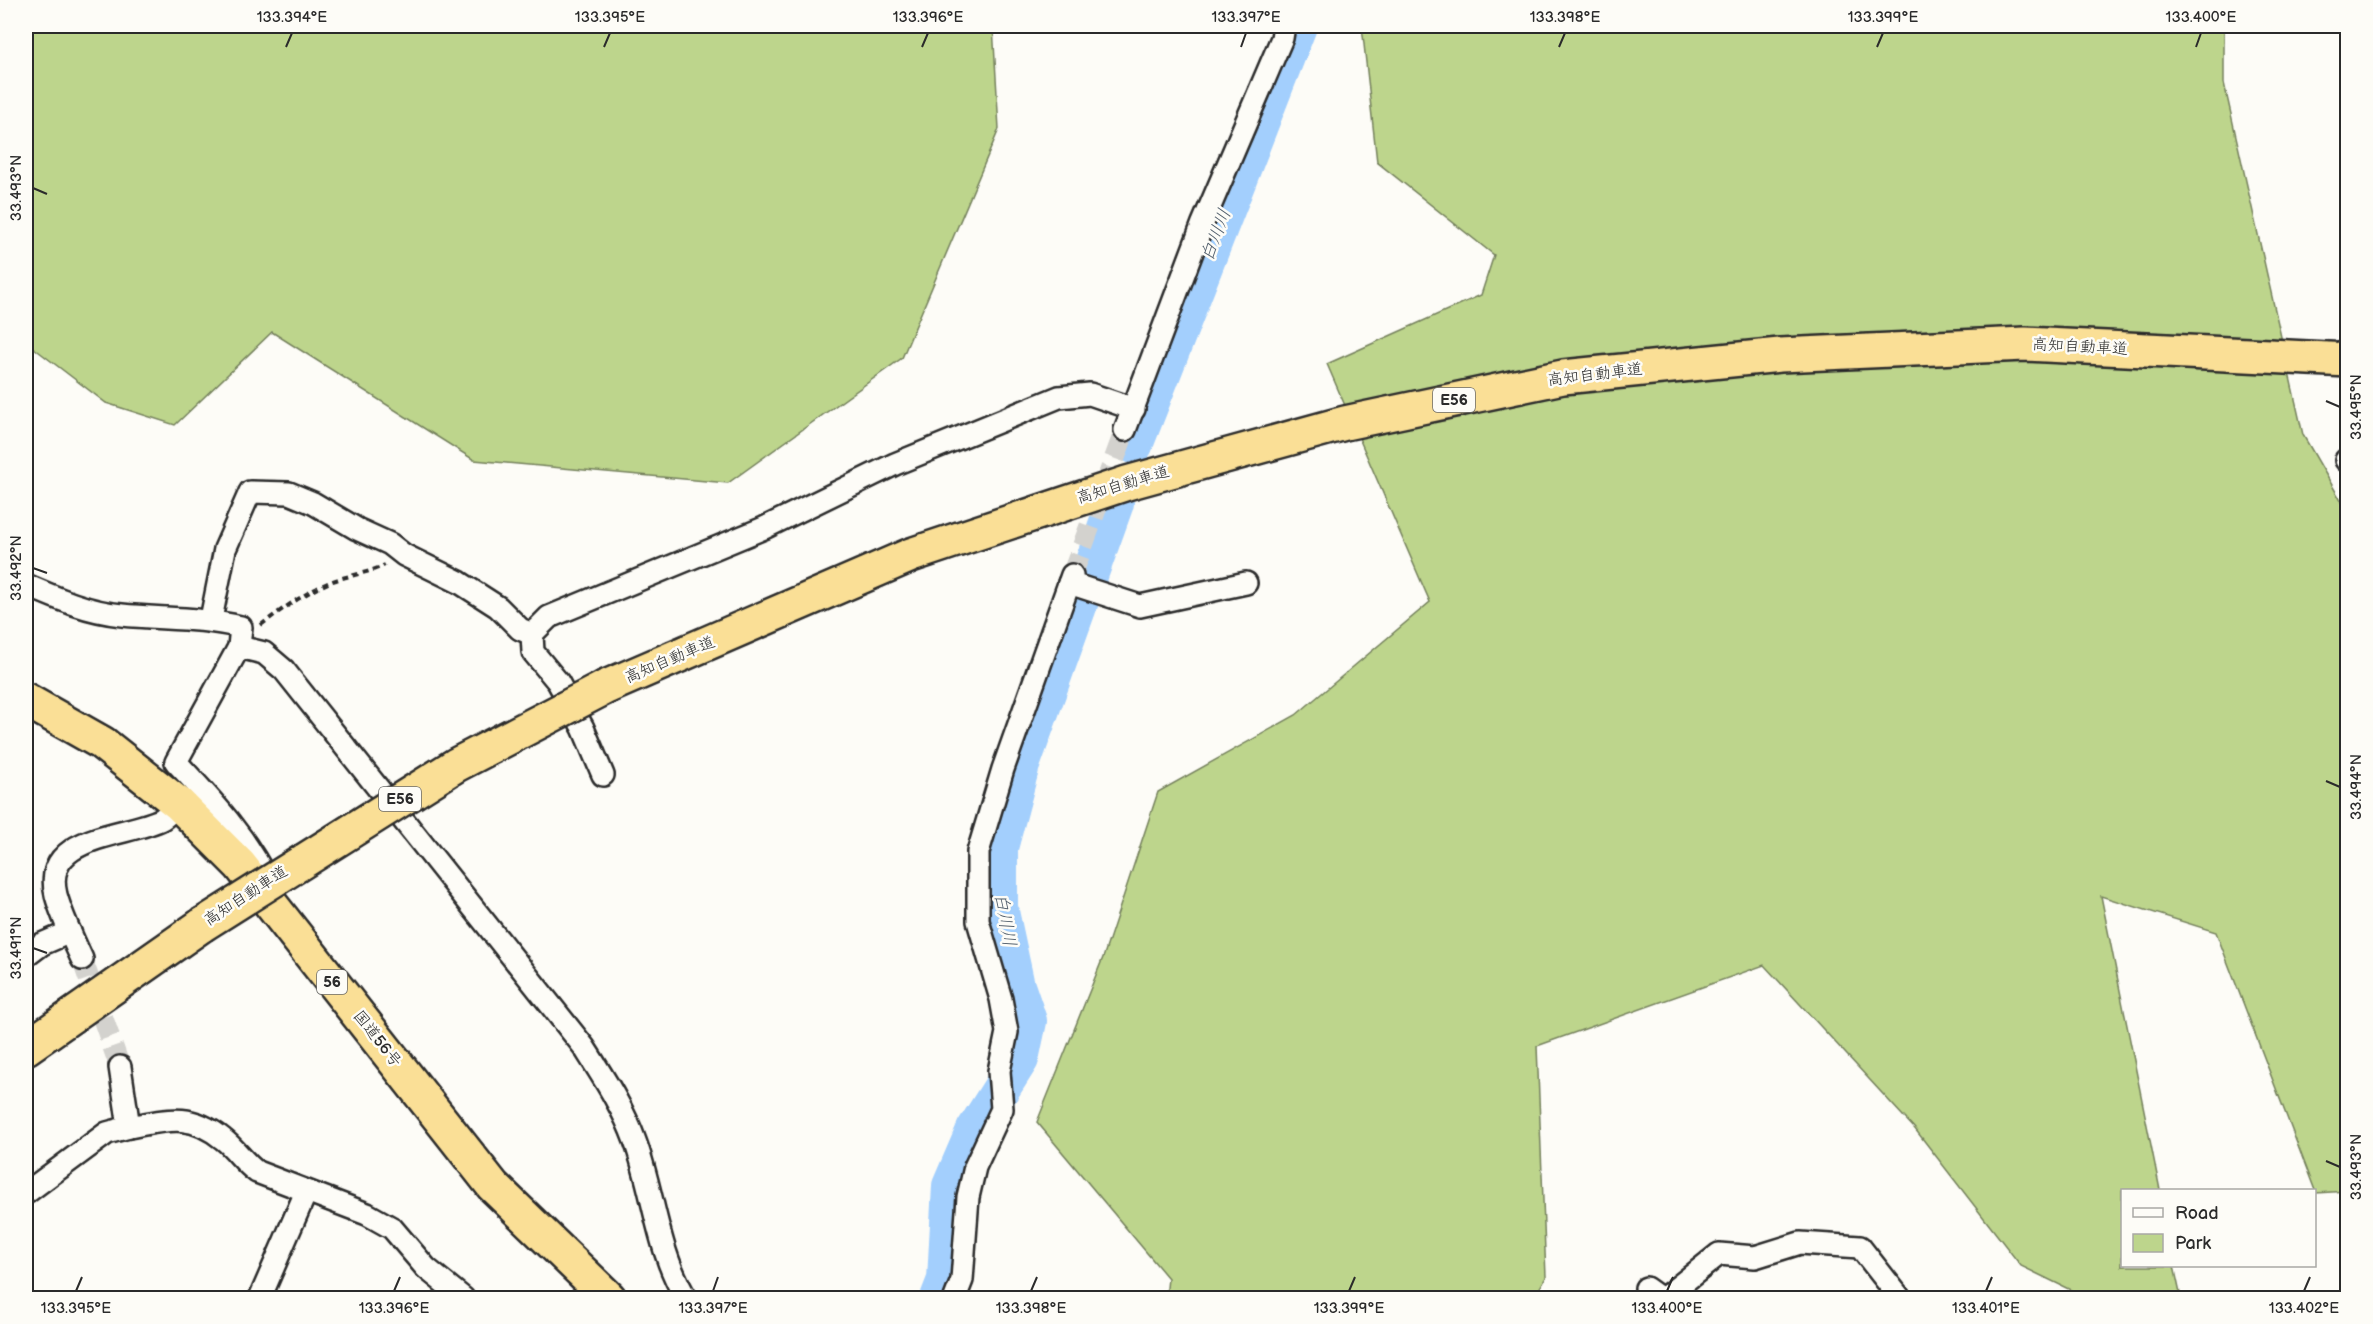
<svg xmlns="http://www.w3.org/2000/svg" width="2373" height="1324" viewBox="0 0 2373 1324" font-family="'Balsamiq Sans','Klee One',sans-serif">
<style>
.green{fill:#bdd58c;stroke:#74805c;stroke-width:1.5}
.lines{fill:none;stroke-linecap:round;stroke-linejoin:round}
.river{stroke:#a3cffd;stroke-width:38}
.minor-tunnel{stroke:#d3d2ce;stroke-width:21;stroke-dasharray:21 10;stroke-linecap:butt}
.minor-casing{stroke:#2b2b2b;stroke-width:26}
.trunk-casing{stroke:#2b2b2b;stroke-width:38}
.motorway-casing{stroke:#2b2b2b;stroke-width:38}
.path{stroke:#2b2b2b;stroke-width:4;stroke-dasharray:6 4.5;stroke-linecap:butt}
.minor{stroke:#fdfcf7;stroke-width:21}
.trunk{stroke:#fadf96;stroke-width:33}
.motorway{stroke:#fadf96;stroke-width:33}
.motorway-bridge-casing{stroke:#2b2b2b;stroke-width:38;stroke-linecap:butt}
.motorway-bridge{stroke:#fadf96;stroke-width:33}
.ticks{fill:none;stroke:#2b2b2b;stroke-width:2}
.labels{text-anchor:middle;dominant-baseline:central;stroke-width:5;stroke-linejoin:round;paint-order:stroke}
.shield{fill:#fdfcf7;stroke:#6a6a68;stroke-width:1.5}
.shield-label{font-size:15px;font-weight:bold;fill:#2b2b2b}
.street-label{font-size:16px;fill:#2b2b2b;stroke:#fdfcf7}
.water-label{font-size:18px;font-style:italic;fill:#4f5c6a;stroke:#fdfcf7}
.neatline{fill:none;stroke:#2b2b2b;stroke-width:2}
.ticks-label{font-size:15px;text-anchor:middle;fill:#2b2b2b}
</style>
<rect width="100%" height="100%" fill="#fdfcf7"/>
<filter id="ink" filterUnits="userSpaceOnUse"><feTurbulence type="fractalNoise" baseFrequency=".0167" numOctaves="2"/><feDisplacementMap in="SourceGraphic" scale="12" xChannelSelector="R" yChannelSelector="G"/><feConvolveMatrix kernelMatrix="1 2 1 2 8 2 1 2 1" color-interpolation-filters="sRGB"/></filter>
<g filter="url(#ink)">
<!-- green -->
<g class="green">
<path d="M 26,26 L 993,26 L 999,129 L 902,358 L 728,483 L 474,460 L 272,332 L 175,425 L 106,403 L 26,342 Z"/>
<path d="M 1362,26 L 2224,26 L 2224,83 L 2303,435 L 2347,511 L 2347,1191 L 2316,1193 L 2216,932 L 2101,896 L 2160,1190 L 2122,1190 L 2122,1266 L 2174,1266 L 2181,1298 L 2087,1298 L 2021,1266 L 1915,1129 L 1764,965 L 1537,1046 L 1546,1277 L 1534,1298 L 1166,1298 L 1168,1278 L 1037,1122 L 1104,955 L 1158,792 L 1296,715 L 1430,602 L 1327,364 L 1481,295 L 1494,255 L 1377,162 Z"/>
</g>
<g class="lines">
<!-- river -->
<g class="river">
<path d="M 1134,445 L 1298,26"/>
<path d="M 939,1298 L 946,1280 L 951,1186 L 975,1130 L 1020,1059 L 1028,1021 L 1016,986 L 999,907 L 999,848 L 1021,765 L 1115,503"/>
</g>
<!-- minor-tunnel -->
<g class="minor-tunnel">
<path d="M 1072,575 L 1125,430"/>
<path d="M 82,959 L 120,1067"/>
</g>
<defs>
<g id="minor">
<path d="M 1125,430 L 1203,223 L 1282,38 L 1284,26"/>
<path d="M 2346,460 L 2348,460"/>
<path d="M 1069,583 L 1140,606 L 1246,583"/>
<path d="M 26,585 C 56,598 88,612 122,615 C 162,619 201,617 241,627 L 239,647 L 176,762 C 213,801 247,838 270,886"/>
<path d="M 211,619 L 225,549 L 250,492 L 289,493 L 313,503 L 357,529 L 390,544 L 404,555 L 459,582 L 498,607 L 520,629 L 532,634"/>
<path d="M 239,647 L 264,653 L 284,670 L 584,1047 C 603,1077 623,1107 635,1141 C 654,1192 657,1251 686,1298"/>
<path d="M 603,775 L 583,728 L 558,682 L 533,652 L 532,634 L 549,617 L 764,528 L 895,464 L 1059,397 L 1090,394 L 1134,409"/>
<path d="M 26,956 L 42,944 L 70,932"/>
<path d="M 82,959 C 73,939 62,917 56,895 C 41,834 127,837 162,819 C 168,815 174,808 179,804"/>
<path d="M 129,1127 C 167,1120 190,1112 223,1139 C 236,1149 244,1163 257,1172 L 367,1214 L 392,1228 L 426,1268 L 463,1298"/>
<path d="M 26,1193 L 107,1133 L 129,1127 L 120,1067"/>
<path d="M 1646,1288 L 1660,1298"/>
<path d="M 260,1298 L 306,1192"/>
<path d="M 955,1298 L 962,1280 L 968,1197 L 975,1167 L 1002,1109 L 999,1071 L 1007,1032 L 1001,999 L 978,921 L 978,852 L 1003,769 L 1072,575"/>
<path d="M 1664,1298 L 1719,1254 L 1755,1257 L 1800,1243 L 1860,1247 L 1900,1298"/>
</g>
<path id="trunk" d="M 26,700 L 102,743 L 179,804 L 240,865 L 493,1186 L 609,1298"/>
<g id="motorway">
<path d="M 606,687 L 911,555 L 1127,483 L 1345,423 L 1563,377 L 1780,355 L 2025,344 L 2348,360"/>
<path d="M 26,1048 L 202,925"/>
</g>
</defs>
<!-- minor casing -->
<use href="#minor" class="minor-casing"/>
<!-- trunk casing -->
<use href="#trunk" class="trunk-casing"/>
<!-- motorway casing -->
<use href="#motorway" class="motorway-casing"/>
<!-- path -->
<path class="path" d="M 261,625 C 282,609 305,593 330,582 C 348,575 367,574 385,565"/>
<!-- minor -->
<use href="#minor" class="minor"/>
<!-- trunk -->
<use href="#trunk" class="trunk"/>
<!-- motorway -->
<use href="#motorway" class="motorway"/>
<defs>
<path id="motorway-bridge" d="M 202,925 L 456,765 L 606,687"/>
</defs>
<!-- motorway-bridge casing -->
<use href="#motorway-bridge" class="motorway-bridge-casing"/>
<!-- motorway-bridge -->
<use href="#motorway-bridge" class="motorway-bridge"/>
</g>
</g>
<!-- ticks -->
<path class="ticks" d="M 286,47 L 292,33M 604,47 L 610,33M 922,47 L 928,33M 1241,47 L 1246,33M 1559,47 L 1565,33M 1877,47 L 1883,33M 2196,47 L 2201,33M 33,188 L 47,194M 2326,401 L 2340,407M 33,568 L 47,573M 2326,781 L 2340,787M 33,948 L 47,953M 2326,1161 L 2340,1167M 76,1291 L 82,1277M 394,1291 L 400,1277M 713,1291 L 718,1277M 1031,1291 L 1037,1277M 1349,1291 L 1355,1277M 1667,1291 L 1673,1277M 1986,1291 L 1992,1277M 2304,1291 L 2310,1277"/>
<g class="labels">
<!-- shield labels -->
<g class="shield">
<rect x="1433" y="388" width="42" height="24" rx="4.5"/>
<rect x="379" y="787" width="42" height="24" rx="4.5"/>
<rect x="317" y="970" width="30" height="24" rx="4.5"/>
</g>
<g class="shield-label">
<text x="1454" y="400">E56</text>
<text x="400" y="799">E56</text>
<text x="332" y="982">56</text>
</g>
<!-- street labels -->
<g class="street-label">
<text transform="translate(2080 347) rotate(3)">高知自動車道</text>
<text transform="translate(1595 375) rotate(-7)">高知自動車道</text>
<text transform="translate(1123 485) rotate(-17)">高知自動車道</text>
<text transform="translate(670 660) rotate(-23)">高知自動車道</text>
<text transform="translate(246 896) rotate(-33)">高知自動車道</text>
<text transform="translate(377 1039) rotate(52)">国道56号</text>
</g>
<!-- water labels -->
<g class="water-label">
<text transform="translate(1216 235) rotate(-69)">白川川</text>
<text transform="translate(1005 920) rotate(80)">白川川</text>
</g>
</g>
<!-- margin -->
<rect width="2373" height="1324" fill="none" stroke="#fdfcf7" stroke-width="66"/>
<!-- legend -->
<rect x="2121" y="1189" width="195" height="78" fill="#fdfcf7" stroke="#a9a8a5" stroke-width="1.5"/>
<rect x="2133" y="1208" width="30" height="9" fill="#fdfcf7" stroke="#a9a8a5" stroke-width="1.5"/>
<text x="2175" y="1219" font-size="18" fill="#2b2b2b">Road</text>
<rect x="2133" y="1234" width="30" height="18" fill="#bdd58c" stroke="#a9a8a5" stroke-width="1.5"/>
<text x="2175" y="1249" font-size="18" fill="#2b2b2b">Park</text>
<rect x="33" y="33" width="2307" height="1258" class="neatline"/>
<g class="ticks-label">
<text x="292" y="22">133.394°E</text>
<text x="610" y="22">133.395°E</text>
<text x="928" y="22">133.396°E</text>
<text x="1246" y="22">133.397°E</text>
<text x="1565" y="22">133.398°E</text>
<text x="1883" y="22">133.399°E</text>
<text x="2201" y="22">133.400°E</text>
<text transform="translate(16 188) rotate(-90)" y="5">33.493°N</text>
<text transform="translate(2356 407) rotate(-90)" y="5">33.495°N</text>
<text transform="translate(16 568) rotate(-90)" y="5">33.492°N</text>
<text transform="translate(2356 787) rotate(-90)" y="5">33.494°N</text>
<text transform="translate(16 948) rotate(-90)" y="5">33.491°N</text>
<text transform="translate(2356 1167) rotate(-90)" y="5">33.493°N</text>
<text x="76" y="1313">133.395°E</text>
<text x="394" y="1313">133.396°E</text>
<text x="713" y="1313">133.397°E</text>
<text x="1031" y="1313">133.398°E</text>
<text x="1349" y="1313">133.399°E</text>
<text x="1667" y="1313">133.400°E</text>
<text x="1986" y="1313">133.401°E</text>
<text x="2304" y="1313">133.402°E</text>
</g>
</svg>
